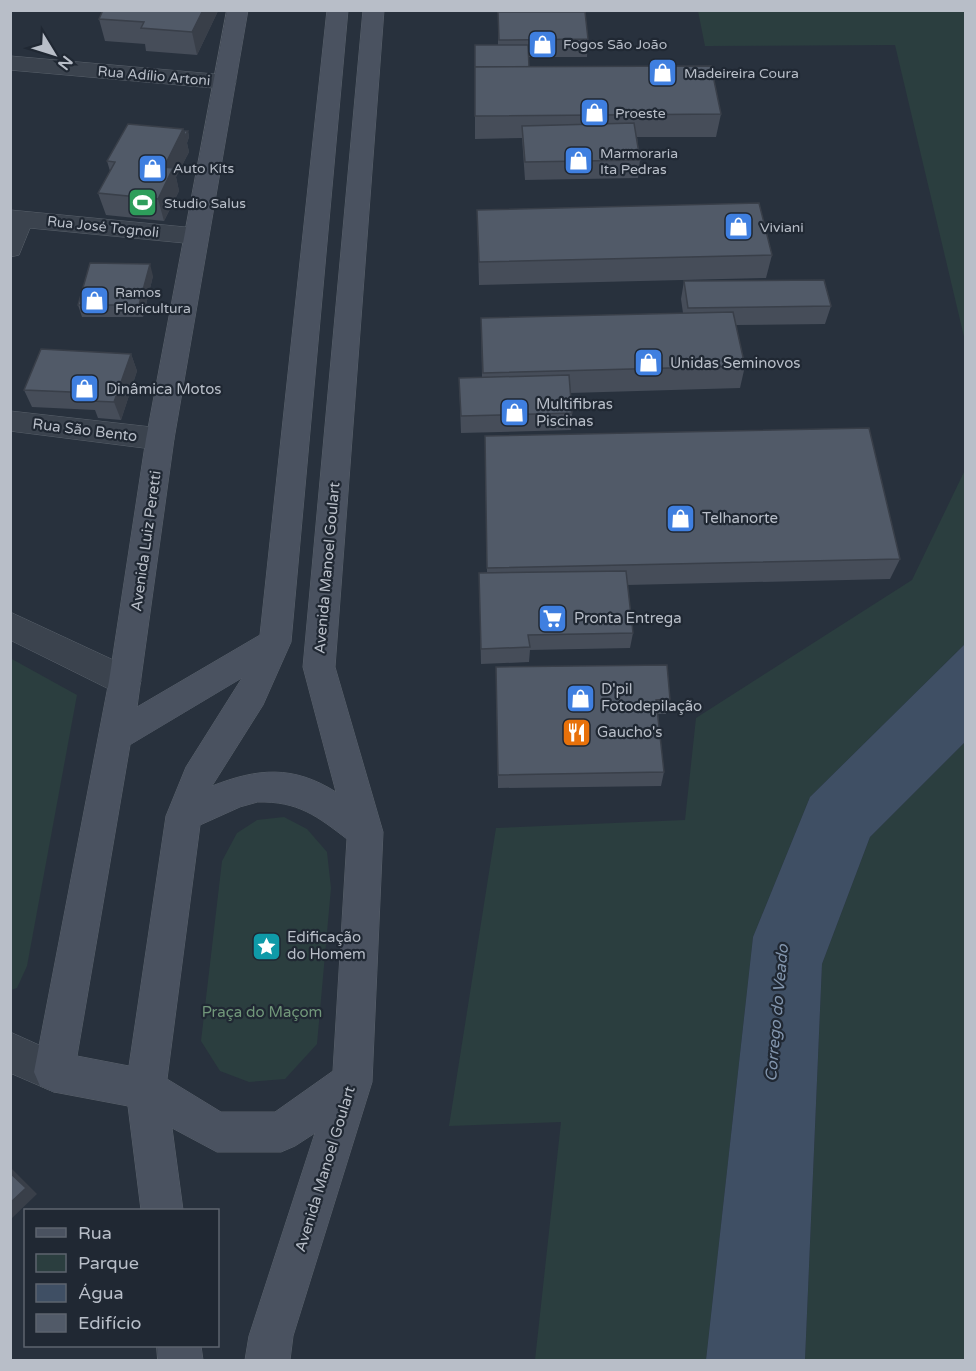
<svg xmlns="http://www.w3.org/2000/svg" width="976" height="1371" viewBox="0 0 976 1371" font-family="'Varela Round',sans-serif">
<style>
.green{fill:#2b3e3f}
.water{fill:#3f4f64}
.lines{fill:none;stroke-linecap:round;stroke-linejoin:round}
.street-casing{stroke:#59616b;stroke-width:1}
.secondary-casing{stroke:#59616b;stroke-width:1}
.street{fill:#3b434e;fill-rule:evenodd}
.secondary{fill:#4a5260;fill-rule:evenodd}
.wall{fill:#464d59}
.shaded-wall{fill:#393f49}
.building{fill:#515a68;stroke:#393f49;stroke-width:1.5}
.labels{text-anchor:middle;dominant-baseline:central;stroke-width:4.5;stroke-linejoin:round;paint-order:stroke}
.far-poi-label{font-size:14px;fill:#b8bec8;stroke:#202833;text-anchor:start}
.far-street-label{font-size:14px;fill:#b8bec8;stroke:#202833}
.poi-label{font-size:15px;fill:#b8bec8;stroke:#202833;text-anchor:start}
.street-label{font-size:15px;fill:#b8bec8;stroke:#202833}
.park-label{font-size:15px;fill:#71977a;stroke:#202833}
.water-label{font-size:16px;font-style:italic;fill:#8295ad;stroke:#202833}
</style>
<rect width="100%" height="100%" fill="#28313d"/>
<!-- green -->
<g class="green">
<path d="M 698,11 L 965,11 L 965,341 L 895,45 L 705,46 Z"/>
<path d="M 965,470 L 965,644 L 810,797 L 753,937 L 706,1360 L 535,1360 L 561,1122 L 449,1126 L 496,828 L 685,820 L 696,718 L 912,580 Z"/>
<path d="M 10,658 L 77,695 L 27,966 L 17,988 L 11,990 Z"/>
<path d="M 965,742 L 965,1360 L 805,1360 L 822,964 L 870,837 Z"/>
<path d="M 284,817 L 307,829 L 327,852 L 331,888 L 317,1044 L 285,1079 L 249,1082 L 220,1071 L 201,1041 L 222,861 L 237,833 L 257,820 Z"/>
</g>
<!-- water -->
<path class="water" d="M 965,644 L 965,742 L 870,837 L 822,964 L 805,1360 L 706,1360 L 753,937 L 810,797 Z"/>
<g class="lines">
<defs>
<g id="street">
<path d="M 10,56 L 225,75 L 233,77 L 236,82 L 233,87 L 225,89 L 10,70 Z"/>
<path d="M 10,210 L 195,228 L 204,230 L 207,236 L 204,242 L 195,244 L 30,228 L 19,255 L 10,257 Z"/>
<path d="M 10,411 L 160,428 L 170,432 L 174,439 L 170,446 L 160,450 L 10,431 Z"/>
<path d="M 10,612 L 137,671 L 141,681 L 137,691 L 125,695 L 113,691 L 10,640 Z"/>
<path d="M 10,1032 L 68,1058 L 74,1072 L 68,1086 L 54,1092 L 10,1073 Z"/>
</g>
<g id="secondary">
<path d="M 227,10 L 248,10 L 174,439 L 137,707 L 260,635 L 327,10 L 348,10 L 291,642 L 263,705 L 212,786 C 258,768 293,765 336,792 L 303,667 L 363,10 L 384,10 L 335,667 L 383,832 L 372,1082 L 293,1336 L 290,1360 L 245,1360 L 249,1336 L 315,1133 L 295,1146 L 281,1152 L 217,1152 L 172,1128 L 183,1210 L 141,1210 L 128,1106 L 54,1092 L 40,1086 L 34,1072 L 109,681 L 146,439 ZM 242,678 L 186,767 L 166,816 L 129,1066 L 77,1056 L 130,745 ZM 258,802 C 298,801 317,816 347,839 L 333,1071 L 275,1112 L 221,1112 L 167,1079 L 200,825 L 240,807 Z"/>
<path d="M 157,1346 L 201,1346 L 203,1360 L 158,1360 Z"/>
</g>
</defs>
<!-- street casing -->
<use href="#street" class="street-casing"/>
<!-- secondary casing -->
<use href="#secondary" class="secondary-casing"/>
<!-- street -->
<use href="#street" class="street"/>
<!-- secondary -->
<use href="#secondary" class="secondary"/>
</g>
<!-- wall -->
<g class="wall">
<path d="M 103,10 L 218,10 L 218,11 L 197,55 L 146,51 L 145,44 L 105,41 L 99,19 Z"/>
<path d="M 498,12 L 588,39 L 587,57 L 528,57 L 529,67 L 721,114 L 716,137 L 637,137 L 640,160 L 638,178 L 525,180 L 522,138 L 475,139 L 475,67 L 498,45 Z"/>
<path d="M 183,129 L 184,131 L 188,131 L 189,137 L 187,143 L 189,152 L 176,177 L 179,191 L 164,221 L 106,215 L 98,193 L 110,171 L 107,161 Z"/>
<path d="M 477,210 L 772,255 L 766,278 L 479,285 Z"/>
<path d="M 153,276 L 143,317 L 82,317 L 78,305 Z"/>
<path d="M 684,281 L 831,306 L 825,324 L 736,325 L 745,366 L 740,388 L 570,393 L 572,413 L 571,430 L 461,433 L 459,378 L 482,377 L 481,318 L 683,313 L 681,299 Z"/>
<path d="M 131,354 L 137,371 L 121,420 L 98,418 L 95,410 L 32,407 L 24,390 Z"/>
<path d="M 485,436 L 900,559 L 890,579 L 627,585 L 633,633 L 630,648 L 530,650 L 529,662 L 481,664 L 479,573 L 487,572 Z"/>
<path d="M 496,667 L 670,699 L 666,714 L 658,714 L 664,772 L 661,786 L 498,788 Z"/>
</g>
<!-- shaded-wall -->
<g class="shaded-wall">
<path d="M 203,10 L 218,10 L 218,11 L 197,55 L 192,32 Z"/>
<path d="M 183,129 L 185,136 L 188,131 L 189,137 L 187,143 L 189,152 L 176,177 L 179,191 L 164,221 L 158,199 L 164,167 Z"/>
<path d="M 150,264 L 153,276 L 143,317 L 139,305 Z"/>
<path d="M 131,354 L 137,371 L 121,420 L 114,402 Z"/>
<path d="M 10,1167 L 37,1194 L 10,1220 Z"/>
</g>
<!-- building -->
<g class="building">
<path d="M 103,10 L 203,10 L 192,32 L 141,28 L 144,22 L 99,19 Z"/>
<path d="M 498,12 L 585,12 L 588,39 L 499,40 Z"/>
<path d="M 475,45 L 528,45 L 529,67 L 475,67 Z"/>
<path d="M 711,66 L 721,114 L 475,116 L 475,67 Z"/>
<path d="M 634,123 L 640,160 L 525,162 L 522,126 Z"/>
<path d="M 128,124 L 183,129 L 164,167 L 173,168 L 158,199 L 98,193 L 115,162 L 107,161 Z"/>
<path d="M 184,131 L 188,131 L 185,136 Z"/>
<path d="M 759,203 L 772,255 L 479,262 L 477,210 Z"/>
<path d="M 90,263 L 150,264 L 139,305 L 78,305 Z"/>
<path d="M 824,280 L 831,306 L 688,308 L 684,281 Z"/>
<path d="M 733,312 L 745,366 L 483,373 L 481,318 Z"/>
<path d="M 41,349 L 131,354 L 114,402 L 91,401 L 94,393 L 24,390 Z"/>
<path d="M 569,375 L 572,413 L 461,416 L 459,378 Z"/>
<path d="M 869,428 L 900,559 L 487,568 L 485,436 Z"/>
<path d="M 626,571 L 633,633 L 528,635 L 530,647 L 481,649 L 479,573 Z"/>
<path d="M 667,665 L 670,699 L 656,700 L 664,772 L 498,775 L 496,667 Z"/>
<path d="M 10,1173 L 26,1188 L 10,1203 Z"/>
</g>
<!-- icons -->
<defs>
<symbol id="shop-square" viewBox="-11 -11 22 22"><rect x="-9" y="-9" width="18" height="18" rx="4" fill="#3f7fe0" stroke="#202833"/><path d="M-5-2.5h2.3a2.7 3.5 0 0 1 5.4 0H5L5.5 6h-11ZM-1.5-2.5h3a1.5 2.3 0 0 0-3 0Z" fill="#fff"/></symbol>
<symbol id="stadium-square" viewBox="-11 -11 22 22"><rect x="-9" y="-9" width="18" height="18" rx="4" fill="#2e9e5b" stroke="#202833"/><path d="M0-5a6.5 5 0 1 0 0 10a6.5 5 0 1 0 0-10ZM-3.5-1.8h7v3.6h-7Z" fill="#fff"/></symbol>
<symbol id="supermarket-square" viewBox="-11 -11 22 22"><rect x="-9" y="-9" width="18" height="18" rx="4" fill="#3f7fe0" stroke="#202833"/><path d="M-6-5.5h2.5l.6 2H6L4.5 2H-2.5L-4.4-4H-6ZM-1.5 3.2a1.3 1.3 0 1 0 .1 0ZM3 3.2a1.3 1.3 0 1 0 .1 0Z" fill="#fff"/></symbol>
<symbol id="restaurant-square" viewBox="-11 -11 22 22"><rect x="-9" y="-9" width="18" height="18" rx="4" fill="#e8710a" stroke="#202833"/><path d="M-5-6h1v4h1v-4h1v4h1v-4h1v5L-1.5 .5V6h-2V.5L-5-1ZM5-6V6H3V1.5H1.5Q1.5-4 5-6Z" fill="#fff"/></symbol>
<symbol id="sight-square" viewBox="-11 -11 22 22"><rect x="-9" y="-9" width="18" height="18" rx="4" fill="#0f9aa8" stroke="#202833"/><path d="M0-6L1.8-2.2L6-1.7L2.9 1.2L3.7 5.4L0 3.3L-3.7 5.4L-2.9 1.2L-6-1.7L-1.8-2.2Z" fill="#fff"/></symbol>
</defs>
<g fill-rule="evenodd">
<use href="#shop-square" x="526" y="28" width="33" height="33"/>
<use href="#shop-square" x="646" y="56" width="33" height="33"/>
<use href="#shop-square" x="578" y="96" width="33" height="33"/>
<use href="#shop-square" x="562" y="144" width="33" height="33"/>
<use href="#shop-square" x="136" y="152" width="33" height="33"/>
<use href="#stadium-square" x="126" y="186" width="33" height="33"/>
<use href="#shop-square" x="722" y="210" width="33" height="33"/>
<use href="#shop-square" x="78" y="284" width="33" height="33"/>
<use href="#shop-square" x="632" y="346" width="33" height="33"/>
<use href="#shop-square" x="68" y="372" width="33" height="33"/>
<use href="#shop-square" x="498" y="396" width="33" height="33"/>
<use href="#shop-square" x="664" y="502" width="33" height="33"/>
<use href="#supermarket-square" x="536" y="602" width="33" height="33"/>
<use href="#shop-square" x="564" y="682" width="33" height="33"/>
<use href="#restaurant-square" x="560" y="716" width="33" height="33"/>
<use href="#sight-square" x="250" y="930" width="33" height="33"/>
</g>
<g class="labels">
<!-- far-poi labels -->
<g class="far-poi-label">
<text x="563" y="44">Fogos São João</text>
<text x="684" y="73">Madeireira Coura</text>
<text x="615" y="113">Proeste</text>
<text x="600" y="153">Marmoraria<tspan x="600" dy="16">Ita Pedras</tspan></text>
<text x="173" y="168">Auto Kits</text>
<text x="164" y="203">Studio Salus</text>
<text x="760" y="227">Viviani</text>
<text x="115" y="292">Ramos<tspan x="115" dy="16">Floricultura</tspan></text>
</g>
<!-- far-street labels -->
<g class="far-street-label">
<text transform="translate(154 76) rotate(5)">Rua Adílio Artoni</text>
<text transform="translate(103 227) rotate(6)">Rua José Tognoli</text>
</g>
<!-- poi labels -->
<g class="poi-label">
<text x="670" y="363">Unidas Seminovos</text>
<text x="106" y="389">Dinâmica Motos</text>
<text x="536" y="404">Multifibras<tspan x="536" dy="17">Piscinas</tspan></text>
<text x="702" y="518">Telhanorte</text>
<text x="574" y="618">Pronta Entrega</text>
<text x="601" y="689">D'pil<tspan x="601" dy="17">Fotodepilação</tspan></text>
<text x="597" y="732">Gaucho's</text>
<text x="287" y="937">Edificação<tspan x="287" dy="17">do Homem</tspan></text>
</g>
<!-- street labels -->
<g class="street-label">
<text transform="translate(85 430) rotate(7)">Rua São Bento</text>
<text transform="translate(146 541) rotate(-82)">Avenida Luiz Peretti</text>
<text transform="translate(327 568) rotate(-85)">Avenida Manoel Goulart</text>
<text transform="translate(325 1169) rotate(-73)">Avenida Manoel Goulart</text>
</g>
<!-- park labels -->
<g class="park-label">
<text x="262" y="1012">Praça do Maçom</text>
</g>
<!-- water labels -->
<g class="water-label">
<text transform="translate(777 1013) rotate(-85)">Corrego do Veado</text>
</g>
</g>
<!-- border -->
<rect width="976" height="1371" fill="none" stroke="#b8bec8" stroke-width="24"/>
<!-- legend -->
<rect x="24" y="1209" width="195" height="138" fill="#202833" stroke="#5d646f" stroke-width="1.5"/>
<rect x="36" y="1228" width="30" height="9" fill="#4a5260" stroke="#5d646f" stroke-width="1.5"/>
<text x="78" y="1239" font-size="18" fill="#b8bec8">Rua</text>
<rect x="36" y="1254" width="30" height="18" fill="#2b3e3f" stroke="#5d646f" stroke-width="1.5"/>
<text x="78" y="1269" font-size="18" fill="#b8bec8">Parque</text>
<rect x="36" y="1284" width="30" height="18" fill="#3f4f64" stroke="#5d646f" stroke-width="1.5"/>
<text x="78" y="1299" font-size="18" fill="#b8bec8">Água</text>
<rect x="36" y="1314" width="30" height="18" fill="#515a68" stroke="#5d646f" stroke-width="1.5"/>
<text x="78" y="1329" font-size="18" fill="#b8bec8">Edifício</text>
<!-- north arrow -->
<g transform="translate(54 54) rotate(128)" stroke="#202833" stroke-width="4.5" paint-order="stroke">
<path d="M0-4.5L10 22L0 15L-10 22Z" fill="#b8bec8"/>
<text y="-9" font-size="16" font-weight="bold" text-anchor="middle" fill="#b8bec8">N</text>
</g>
</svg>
